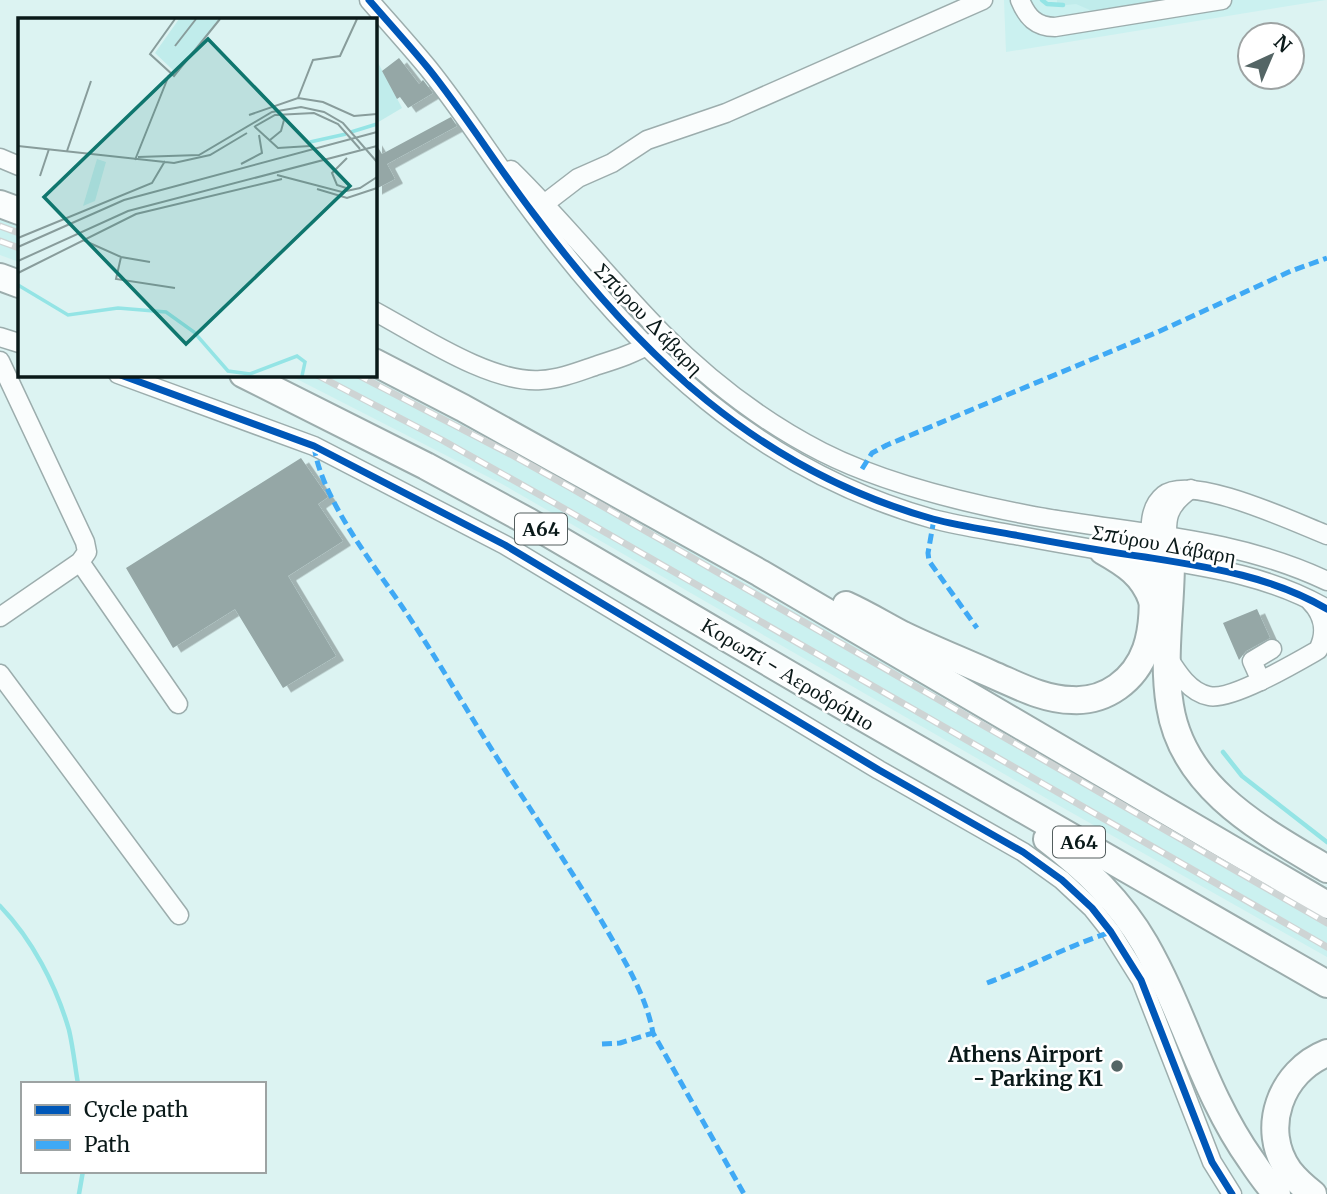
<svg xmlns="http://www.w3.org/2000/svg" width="1327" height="1194" viewBox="0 0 1327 1194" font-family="Merriweather,serif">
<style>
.built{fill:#cbf1f0}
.green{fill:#c0eceb}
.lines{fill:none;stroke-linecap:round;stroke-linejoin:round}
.stream{stroke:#94e4e5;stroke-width:4.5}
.building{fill:#95a7a6;filter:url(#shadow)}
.minor-casing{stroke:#9cadad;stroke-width:21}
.highway-casing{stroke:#9cadad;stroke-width:30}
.minor{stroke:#fafdfd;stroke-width:18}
.highway{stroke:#fafdfd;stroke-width:26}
.rail-casing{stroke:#ced4d4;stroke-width:7}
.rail{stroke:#fff;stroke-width:4.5;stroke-dasharray:13;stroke-linecap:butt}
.quiet{stroke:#3fa9f5;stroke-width:5;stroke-dasharray:10 5;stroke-linecap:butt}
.cycleway-casing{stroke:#fff;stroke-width:11}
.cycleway{stroke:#0057b8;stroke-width:7}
.poi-dot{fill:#546565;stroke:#fff;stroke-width:2.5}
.labels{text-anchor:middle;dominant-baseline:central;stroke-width:5;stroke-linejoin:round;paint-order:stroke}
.shield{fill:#fff;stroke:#545e5e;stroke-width:2}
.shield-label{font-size:19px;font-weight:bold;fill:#0a1919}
.street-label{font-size:21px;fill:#0a1919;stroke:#fff}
.poi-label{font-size:21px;font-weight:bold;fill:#0a1919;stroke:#fff;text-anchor:end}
.inset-river{fill:none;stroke:#94e4e5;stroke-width:3.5}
.inset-road{fill:none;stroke:#889c9b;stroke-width:2}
.view{fill:#0f766e;fill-opacity:0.15;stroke:#0f766e;stroke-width:3.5}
.inset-edge{fill:none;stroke:#0a1919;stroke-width:3.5}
</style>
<defs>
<filter id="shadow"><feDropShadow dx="8" dy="4.5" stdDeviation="0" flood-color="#0004"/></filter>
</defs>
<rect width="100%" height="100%" fill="#dcf3f2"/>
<!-- built -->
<g class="built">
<path d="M 1004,0 L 1326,0 L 1006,52 Z"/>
<path d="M 0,220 L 19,227 L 19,262 L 0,255 Z"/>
<path d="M 289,375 L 366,375 L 495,441 L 590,494 L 1327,917 L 1327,957 L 1051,801 L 502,484 Z"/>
</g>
<!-- green -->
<g class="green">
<path d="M 1057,0 L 1190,0 L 1099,14 L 1076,4 L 1057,6 Z"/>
<path d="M 376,59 L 402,108 L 375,124 L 374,60 Z"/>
</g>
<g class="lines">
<!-- stream -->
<g class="stream">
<path d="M 1042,0 L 1047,4 L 1063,5"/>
<path d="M 1223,752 L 1242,776 L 1327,842"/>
<path d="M 0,906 C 32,939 56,985 69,1030 C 73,1047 75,1066 78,1084"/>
<path d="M 79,1194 L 83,1171"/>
</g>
</g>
<!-- building -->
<g class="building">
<path d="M 399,58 L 419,84 L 423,80 L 433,93 L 408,108 L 400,97 L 397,99 L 382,71 Z"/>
<path d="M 451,117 L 457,126 L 387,164 L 395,179 L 374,190 L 374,141 L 382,154 Z"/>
<path d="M 301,458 L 328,497 L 318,504 L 343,541 L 288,576 L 336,656 L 283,688 L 235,609 L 173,648 L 126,568 Z"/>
<path d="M 1257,609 L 1270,638 L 1246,651 L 1239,660 L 1223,623 Z"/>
</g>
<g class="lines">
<defs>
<g id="minor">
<path d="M 369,0 C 389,23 409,45 428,68 C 465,114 497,166 533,213 C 639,355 758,470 933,519 C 960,526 988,530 1015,535 C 1058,543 1101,551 1145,557 C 1208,567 1271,576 1327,609"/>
<path d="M 1020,0 C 1027,17 1036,27 1055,27 L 1222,0"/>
<path d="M 0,158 L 19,166"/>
<path d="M 511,170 C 564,222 610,280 662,333 C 709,380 763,422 822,452 C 885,484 965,503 1034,516 C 1133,534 1235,537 1327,581"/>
<path d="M 535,211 L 578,178 L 612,163 L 647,140 L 726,113 L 983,0"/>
<path d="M 374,311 C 419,335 491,384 541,380 C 561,379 580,371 598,365 C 617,359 636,353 653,342"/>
<path d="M 0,337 L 19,343"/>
<path d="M 0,361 L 85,542 L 87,552 L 80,562 L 0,617"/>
<path d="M 118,374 L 314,446 L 505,545 L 879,770 L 1023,852 L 1062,880 L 1092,908 L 1111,932 L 1141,980 L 1212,1162 L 1232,1194"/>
<path d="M 1151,545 C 1150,527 1149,507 1164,495 C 1191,473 1296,523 1327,535"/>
<path d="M 1168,546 C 1165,518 1167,506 1191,489"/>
<path d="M 80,562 L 178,704"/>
<path d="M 1167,656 C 1177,672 1189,692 1209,696 C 1231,701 1297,662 1318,650 C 1327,633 1324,615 1310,601"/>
<path d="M 0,674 L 179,915"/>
<path d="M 1261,681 L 1252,661 L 1272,649"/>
</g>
<g id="highway">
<path d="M 0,204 L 19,211"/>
<path d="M 0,277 L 19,284"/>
<path d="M 374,362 L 463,408 L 760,573 L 1327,905"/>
<path d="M 243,374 L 426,466 L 529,522 L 831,699 L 1327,984"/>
<path d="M 1103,551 C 1126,564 1143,575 1152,600"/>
<path d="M 1171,561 C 1171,609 1162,658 1170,706 C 1183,789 1262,830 1327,869"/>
<path d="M 846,605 C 866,614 884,625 903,635 C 932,649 962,661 991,674 C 1017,685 1044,700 1072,700 C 1106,702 1135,680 1146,649 C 1156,621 1152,587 1152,559"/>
<path d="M 1047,839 C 1086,869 1120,901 1145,944 C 1185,1014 1204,1094 1251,1160 C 1259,1172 1267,1184 1277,1194"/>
<path d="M 1313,1194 C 1304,1187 1296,1180 1289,1171 C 1259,1129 1281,1071 1327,1053"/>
</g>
</defs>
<!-- minor casing -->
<use href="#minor" class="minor-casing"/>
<!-- highway casing -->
<use href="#highway" class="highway-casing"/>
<!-- minor -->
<use href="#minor" class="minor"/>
<!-- highway -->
<use href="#highway" class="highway"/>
<defs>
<g id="rail">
<path d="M 0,226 L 19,233"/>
<path d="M 0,241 L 19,248"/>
<path d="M 315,374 L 442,440 L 556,504 L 1327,947"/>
<path d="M 356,374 L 512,455 L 571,488 L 1327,923"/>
</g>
</defs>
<!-- rail casing -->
<use href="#rail" class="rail-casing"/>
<!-- rail -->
<use href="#rail" class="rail"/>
<!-- quiet -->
<g class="quiet">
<path d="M 314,446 C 321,498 373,564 403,608 C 439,661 470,717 505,770 C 540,824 576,877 608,932 C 627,965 646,996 653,1033 L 744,1194"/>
<path d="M 862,469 L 872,453 L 887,445 L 1160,331 L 1291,271 L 1327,258"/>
<path d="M 934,519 L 928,553 L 929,561 L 977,628"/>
<path d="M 987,983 C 1029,967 1068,946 1111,932"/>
<path d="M 602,1044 L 620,1043 L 653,1033"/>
</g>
<defs>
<g id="cycleway">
<path d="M 369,0 C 389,23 409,45 428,68 C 465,114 497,166 533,213 C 639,355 758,470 933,519 C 960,526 988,530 1015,535 C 1058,543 1101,551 1145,557 C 1208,567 1271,576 1327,609"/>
<path d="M 118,374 L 314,446 L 505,545 L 879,770 L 1023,852 L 1062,880 L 1092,908 L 1111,932 L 1141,980 L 1212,1162 L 1232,1194"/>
</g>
</defs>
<!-- cycleway casing -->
<use href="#cycleway" class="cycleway-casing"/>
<!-- cycleway -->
<use href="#cycleway" class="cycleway"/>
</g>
<!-- markers -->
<circle class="poi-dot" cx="1117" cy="1066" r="7"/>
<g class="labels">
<!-- shield labels -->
<g class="shield">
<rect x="515" y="513.5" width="52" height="31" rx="5"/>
<rect x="1053" y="826.5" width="52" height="31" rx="5"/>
</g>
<g class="shield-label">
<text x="541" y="529">Α64</text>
<text x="1079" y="842">Α64</text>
</g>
<!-- street labels -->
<g class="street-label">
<text transform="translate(649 319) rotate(46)">Σπύρου Δάβαρη</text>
<text transform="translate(1164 544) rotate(10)">Σπύρου Δάβαρη</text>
<text transform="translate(788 674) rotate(31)">Κορωπί - Αεροδρόμιο</text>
</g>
<!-- poi labels -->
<g class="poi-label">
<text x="1103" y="1054">Athens Airport<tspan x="1103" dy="24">- Parking K1</tspan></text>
</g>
</g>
<!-- overview -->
<g transform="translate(18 18)">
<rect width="359" height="359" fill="#dcf3f2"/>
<path d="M 161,1 L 202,1 L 157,54 L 137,35 ZM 79,141 L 88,144 L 77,183 L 65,188 Z" fill="#c0eceb"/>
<path class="inset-river" d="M 333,114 L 359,106M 292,124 L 328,116M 0,267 L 50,297 L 100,290 L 148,294 L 176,314 L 210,353 L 232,356 L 279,338 L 287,344 L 284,358"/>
<path class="inset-road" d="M 157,1 L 132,36 L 156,58 L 202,1M 157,28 L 178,1M 280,80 L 295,42 L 322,38 L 339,1M 231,97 L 280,80 L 305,84 L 336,98 L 359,96M 236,109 L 257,97 L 296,95 L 320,106 L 342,131M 237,109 L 260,130 L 292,128M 252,122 L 263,113 L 266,102 L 262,97M 0,128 L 156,145 L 192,137 L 229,115M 49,133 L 73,63M 120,139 L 181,137 L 254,94 L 283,89 L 306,94 L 325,105 L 359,144M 117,142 L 151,57M 223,146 L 244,135 L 241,117M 259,157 L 324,174 L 342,170 L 359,159M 22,158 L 31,131M 328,170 L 319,167 L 314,155 L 329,140M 299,171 L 329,180 L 359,170M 0,220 L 134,165 L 147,143M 65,222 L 103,239 L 132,244M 0,229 L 106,182 L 359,114M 103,239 L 98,261 L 157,270M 0,243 L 110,193 L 359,128M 0,255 L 118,196 L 264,161"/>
<path class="view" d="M 190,21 L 332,168 L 168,326 L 26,179 Z"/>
<rect width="359" height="359" class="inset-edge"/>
</g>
<!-- legend -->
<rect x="21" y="1082" width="245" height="91" fill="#ffffff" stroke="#9da3a3" stroke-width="2"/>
<rect x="35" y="1105" width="35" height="10" fill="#0057b8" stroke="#9da3a3" stroke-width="2"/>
<text x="84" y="1117" font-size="21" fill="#0a1919">Cycle path</text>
<rect x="35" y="1140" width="35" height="10" fill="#3fa9f5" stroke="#9da3a3" stroke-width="2"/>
<text x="84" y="1152" font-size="21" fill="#0a1919">Path</text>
<!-- north arrow -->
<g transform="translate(1271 56) rotate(44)"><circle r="33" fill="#ffffff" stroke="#9da3a3" stroke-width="2"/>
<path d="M0-5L12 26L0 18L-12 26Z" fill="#546565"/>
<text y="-10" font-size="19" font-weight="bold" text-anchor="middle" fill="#0a1919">N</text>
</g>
</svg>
